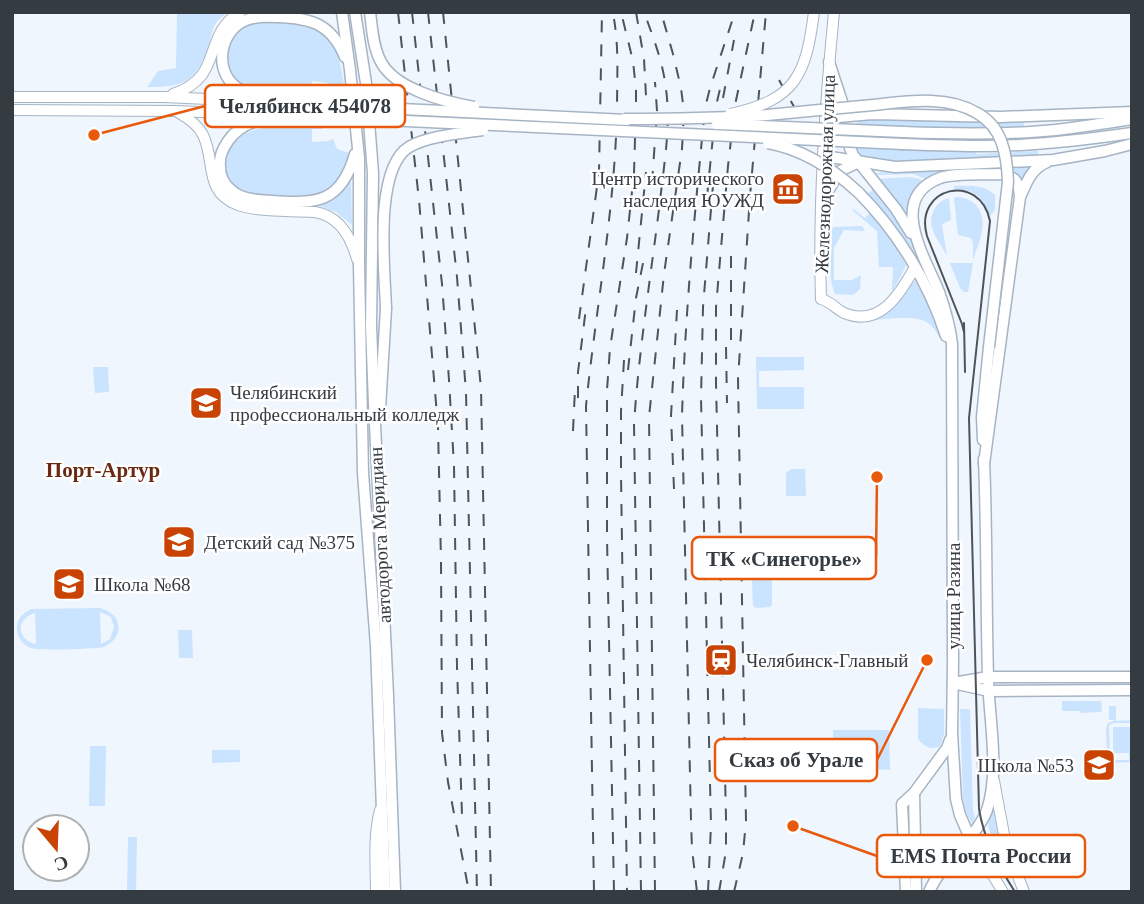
<svg xmlns="http://www.w3.org/2000/svg" width="1144" height="904" viewBox="0 0 1144 904" font-family="'Times New Roman',serif">
<style>
.green{fill:#cae3fe;fill-rule:evenodd}
.lines{fill:none;stroke-linecap:round;stroke-linejoin:round}
.secondary-casing{stroke:#a6b4c4;stroke-width:12}
.primary-casing{stroke:#a6b4c4;stroke-width:13}
.secondary{stroke:#fff;stroke-width:10}
.primary{stroke:#fff;stroke-width:10}
.tram{stroke:#4d545a;stroke-width:2}
.rail{stroke:#4d545a;stroke-width:2;stroke-dasharray:12 12;stroke-linecap:butt}
.secondary-bridge-casing{stroke:#a6b4c4;stroke-width:12;stroke-linecap:butt}
.primary-bridge-casing{stroke:#a6b4c4;stroke-width:13;stroke-linecap:butt}
.secondary-bridge{stroke:#fff;stroke-width:10}
.primary-bridge{stroke:#fff;stroke-width:10}
.labels{text-anchor:middle;dominant-baseline:central;stroke-width:5;stroke-linejoin:round;paint-order:stroke}
.street-label{font-size:19px;fill:#343b41;stroke:#fff}
.poi-label{font-size:19px;fill:#343b41;stroke:#fff;text-anchor:start}
.neighbourhood-label{font-size:21px;font-weight:bold;fill:#6a2911;stroke:#fff}
.leader{fill:none;stroke:#e8590c;stroke-width:2.5}
.callout-dot{fill:#e8590c;stroke:#fff;stroke-width:2.5}
.callout{fill:#fff;stroke:#e8590c;stroke-width:2.5}
.callout-label{font-size:21px;text-anchor:middle;font-weight:bold;fill:#343b41}
</style>
<rect width="100%" height="100%" fill="#f0f6fd"/>
<!-- green -->
<g class="green">
<path d="M 177,12 L 228,12 C 225,15 218,19 216,23 C 212,29 211,38 209,45 C 196,82 185,87 147,87 L 158,71 L 176,68 Z"/>
<path d="M 262,21 C 314,21 337,28 344,84 L 334,86 L 328,83 L 312,81 L 310,93 L 314,94 L 314,96 C 291,94 264,95 242,85 C 226,77 222,51 233,36 C 240,26 251,24 262,21 Z"/>
<path d="M 1115,117 L 1076,122 L 1076,119 L 1024,121 L 1024,126 L 978,128 L 976,154 L 1038,151 L 1038,156 L 899,163 L 862,157 L 854,150 C 854,137 849,123 864,119 Z"/>
<path d="M 276,126 L 322,126 L 322,129 L 312,129 L 312,142 L 328,141 L 333,139 L 337,149 L 349,153 C 342,200 308,199 270,196 C 258,195 243,195 233,187 C 227,182 226,175 225,168 C 219,138 253,128 276,126 Z"/>
<path d="M 1032,165 L 1022,181 L 1017,176 L 928,180 L 913,174 L 874,175 L 872,173 Z"/>
<path d="M 911,177 L 920,179 L 924,183 L 908,210 L 908,219 L 877,179 Z"/>
<path d="M 351,180 L 352,225 L 336,212 L 320,206 L 335,199 Z"/>
<path d="M 954,186 C 969,186 983,184 995,195 L 995,210 L 990,216 C 982,196 976,190 954,189 Z"/>
<path d="M 861,187 L 869,193 L 875,188 L 911,240 L 937,298 L 898,229 Z"/>
<path d="M 955,197 C 963,197 970,199 976,205 C 990,222 978,243 973,260 L 973,243 L 971,238 L 958,235 L 954,199 Z"/>
<path d="M 949,198 L 951,220 L 942,224 L 947,256 C 940,241 924,227 935,208 C 938,203 942,200 949,198 Z"/>
<path d="M 853,209 L 865,218 L 870,213 L 890,237 L 906,265 L 898,282 L 892,291 L 893,267 L 879,267 L 877,231 L 852,210 Z"/>
<path d="M 862,226 L 865,231 L 844,230 L 834,248 L 834,280 L 852,280 L 861,275 L 860,289 L 853,295 L 835,294 C 827,274 829,249 831,229 L 833,227 Z"/>
<path d="M 950,263 L 973,263 L 968,292 L 964,292 L 960,288 Z"/>
<path d="M 916,279 L 933,315 L 942,341 C 938,335 934,327 928,323 C 914,314 882,320 865,321 C 894,314 899,301 916,279 Z"/>
<path d="M 756,357 L 804,357 L 804,370 L 759,371 L 759,387 L 804,387 L 804,409 L 757,409 Z"/>
<path d="M 93,367 L 108,367 L 109,392 L 95,393 Z"/>
<path d="M 791,469 L 805,469 L 806,496 L 786,496 L 786,473 Z"/>
<path d="M 768,536 L 772,538 L 772,556 L 753,557 L 751,552 L 750,542 L 758,538 L 765,540 Z"/>
<path d="M 755,578 L 772,579 L 772,605 L 770,607 L 756,608 L 753,606 L 752,581 Z"/>
<path d="M 99,608 C 122,612 126,637 104,647 C 92,649 41,651 31,648 C 22,645 16,635 17,626 C 18,617 24,613 31,609 ZM 100,612 L 111,617 L 114,627 L 110,639 L 101,644 ZM 35,613 L 36,644 L 35,644 C 16,638 16,619 35,613 Z"/>
<path d="M 178,630 L 192,630 L 193,658 L 179,658 Z"/>
<path d="M 1062,701 L 1101,701 L 1102,711 L 1100,712 L 1080,713 L 1080,711 L 1062,711 Z"/>
<path d="M 1109,706 L 1116,706 L 1116,721 L 1132,720 L 1132,723 L 1113,723 L 1109,726 L 1110,757 L 1114,760 L 1129,760 L 1129,753 L 1113,753 L 1113,727 L 1132,727 L 1132,762 L 1113,763 L 1107,758 L 1106,728 L 1108,723 L 1115,720 L 1109,720 Z"/>
<path d="M 918,708 L 944,709 L 944,734 L 940,746 C 930,751 924,746 918,739 Z"/>
<path d="M 960,709 L 970,709 L 973,810 L 975,818 L 972,824 L 966,812 L 963,798 Z"/>
<path d="M 833,730 L 889,730 L 890,770 L 871,769 L 869,771 L 829,772 L 828,738 L 833,738 Z"/>
<path d="M 90,746 L 106,746 L 105,806 L 89,806 Z"/>
<path d="M 212,750 L 240,750 L 240,762 L 212,763 Z"/>
<path d="M 993,802 L 1003,853 L 1013,879 L 995,847 L 988,826 Z"/>
<path d="M 128,837 L 137,837 L 136,892 L 127,892 Z"/>
</g>
<g class="lines">
<defs>
<g id="secondary">
<path d="M 834,12 C 825,107 818,204 821,299 C 830,301 836,309 844,313 C 880,328 900,294 915,267"/>
<path d="M 173,94 C 225,77 201,36 240,12"/>
<path d="M 12,97 L 164,97 L 270,102"/>
<path d="M 12,110 L 175,111 L 274,115"/>
<path d="M 179,113 C 188,118 198,125 203,135 C 216,161 203,192 238,205 C 258,212 294,211 315,212 C 340,216 351,237 357,259"/>
<path d="M 994,781 L 1006,845 L 1024,892"/>
<path d="M 969,836 L 1003,892"/>
<path d="M 376,892 C 376,865 373,837 380,810"/>
</g>
<g id="primary">
<path d="M 342,12 L 350,70 L 359,158 L 359,265 L 363,473 L 376,646 L 385,892"/>
<path d="M 355,12 L 366,83 L 373,173 L 371,326 L 374,403 L 388,696 L 395,892"/>
<path d="M 829,62 L 846,114"/>
<path d="M 319,105 C 295,101 262,101 241,90 C 215,77 217,38 240,23 C 251,16 264,16 277,17 C 310,18 331,23 345,57"/>
<path d="M 318,117 C 287,118 248,112 228,141 C 224,147 220,154 220,161 C 219,172 222,183 231,190 C 242,200 258,200 272,201 C 317,204 341,203 355,154"/>
<path d="M 826,118 L 873,114 L 1000,117 L 1132,112"/>
<path d="M 903,132 C 954,134 1005,135 1056,130 C 1081,127 1107,123 1132,119"/>
<path d="M 847,133 L 850,148 L 853,155 L 896,209 L 911,233"/>
<path d="M 903,144 C 930,145 957,146 985,146 C 1034,146 1083,140 1132,133"/>
<path d="M 824,156 L 895,167 L 1053,160 L 1105,151 L 1132,144"/>
<path d="M 858,192 C 898,232 929,283 946,336"/>
<path d="M 1021,195 C 1027,181 1032,168 1047,162"/>
<path d="M 822,201 L 840,171 L 859,162"/>
<path d="M 380,408 L 386,309"/>
<path d="M 983,440 L 982,417 L 989,347"/>
<path d="M 959,682 L 988,677 L 1132,677"/>
<path d="M 953,683 L 989,691 L 1132,690"/>
<path d="M 914,793 L 916,892"/>
<path d="M 969,836 L 960,815 L 956,799 L 952,734 L 953,663 L 952,344 C 950,326 945,309 939,292 C 926,259 886,198 940,178 C 955,173 982,175 999,174 C 1016,176 1019,182 1020,197 L 984,464"/>
<path d="M 906,892 L 902,804 L 914,793 L 947,748 L 950,740"/>
<path d="M 929,892 C 942,861 976,839 987,810 C 1000,772 989,718 988,678 C 986,605 987,532 984,459"/>
</g>
</defs>
<!-- secondary casing -->
<use href="#secondary" class="secondary-casing"/>
<!-- primary casing -->
<use href="#primary" class="primary-casing"/>
<!-- secondary -->
<use href="#secondary" class="secondary"/>
<!-- primary -->
<use href="#primary" class="primary"/>
<!-- tram -->
<g class="tram">
<path d="M 964,323 L 965,372"/>
<path d="M 964,332 L 962,324 L 927,236 C 913,187 980,171 990,221 L 969,418 L 979,809 C 984,840 998,865 1015,892"/>
</g>
<!-- rail -->
<g class="rail">
<path d="M 398,12 L 419,200 L 438,427 L 441,561 L 442,733 L 448,782 L 469,892"/>
<path d="M 412,12 L 442,284 L 449,380 L 454,466 L 457,667 L 462,815"/>
<path d="M 428,12 L 457,277 L 466,392 L 477,892"/>
<path d="M 443,12 L 481,388 L 491,892"/>
<path d="M 636,12 L 644,59 L 646,96"/>
<path d="M 779,80 L 801,119"/>
<path d="M 723,98 L 734,40"/>
<path d="M 652,183 L 657,111 L 655,82"/>
<path d="M 707,197 L 716,106 L 720,89"/>
<path d="M 636,273 L 646,172"/>
<path d="M 579,319 L 599,172 L 602,12"/>
<path d="M 731,340 L 731,245"/>
<path d="M 726,347 L 727,403"/>
<path d="M 624,360 L 621,411 L 621,474 L 627,892"/>
<path d="M 628,370 L 636,298 L 643,263"/>
<path d="M 578,398 L 578,372 L 586,308"/>
<path d="M 573,431 L 575,389"/>
<path d="M 674,489 L 671,416 L 677,310"/>
<path d="M 594,892 L 586,406 C 596,307 615,209 617,109 C 617,79 619,48 614,19"/>
<path d="M 614,892 L 607,538 L 607,390 L 610,348 L 627,238 L 634,173 L 636,106 L 636,90 L 633,61 L 621,12"/>
<path d="M 641,892 L 634,424 C 639,349 651,275 660,201 C 664,164 671,126 666,89 C 663,62 653,37 644,12"/>
<path d="M 655,892 L 649,417 L 664,274 L 682,149 L 684,112 L 681,88 L 673,54 L 663,19 L 659,12"/>
<path d="M 697,892 L 692,849 L 691,820 L 682,416 C 685,313 695,210 705,108 L 710,88 L 735,12"/>
<path d="M 708,892 L 711,825 L 701,398 L 703,307 L 713,185"/>
<path d="M 719,892 L 726,851 L 726,818 L 716,383 L 716,307 L 728,166 L 735,105 L 755,12"/>
<path d="M 734,892 L 743,853 L 746,821 L 738,379 L 750,196 L 766,12"/>
</g>
<defs>
<path id="secondary-bridge" d="M 730,114 C 796,100 806,75 814,12"/>
<g id="primary-bridge">
<path d="M 370,12 C 372,28 373,46 380,60 C 393,89 446,102 474,107"/>
<path d="M 319,105 L 627,120"/>
<path d="M 318,117 L 903,144"/>
<path d="M 624,119 C 671,119 719,118 767,115 C 799,112 831,109 862,106 C 899,103 944,93 977,113 C 1003,127 1007,156 1008,182 L 989,347"/>
<path d="M 717,124 L 903,132"/>
<path d="M 768,143 C 802,149 833,169 858,192"/>
<path d="M 386,309 C 385,272 373,169 409,147 C 428,136 462,133 483,130"/>
</g>
</defs>
<!-- secondary-bridge casing -->
<use href="#secondary-bridge" class="secondary-bridge-casing"/>
<!-- primary-bridge casing -->
<use href="#primary-bridge" class="primary-bridge-casing"/>
<!-- secondary-bridge -->
<use href="#secondary-bridge" class="secondary-bridge"/>
<!-- primary-bridge -->
<use href="#primary-bridge" class="primary-bridge"/>
</g>
<!-- icons -->
<defs>
<symbol id="museum-square" viewBox="-11 -11 22 22"><rect x="-9" y="-9" width="18" height="18" rx="4" fill="#c94304" stroke="#fff"/><path d="M0-6L6-3V-2H-6V-3ZM-5-1h2V3h-2ZM-1-1h2V3h-2ZM3-1h2V3H3ZM-6 4H6V6H-6Z" fill="#fff"/></symbol>
<symbol id="university-square" viewBox="-11 -11 22 22"><rect x="-9" y="-9" width="18" height="18" rx="4" fill="#c94304" stroke="#fff"/><path d="M0-5L7-2L0 1L-7-2ZM-4 1L0 2.5L4 1V4Q0 6-4 4Z" fill="#fff"/></symbol>
<symbol id="school-square" viewBox="-11 -11 22 22"><rect x="-9" y="-9" width="18" height="18" rx="4" fill="#c94304" stroke="#fff"/><path d="M0-5L7-2L0 1L-7-2ZM-4 1L0 2.5L4 1V4Q0 6-4 4Z" fill="#fff"/></symbol>
<symbol id="station-square" viewBox="-11 -11 22 22"><rect x="-9" y="-9" width="18" height="18" rx="4" fill="#c94304" stroke="#fff"/><path d="M-3-6H3Q5-6 5-4V2Q5 4 3 4L4.5 6H3L1.5 4h-3L-3 6H-4.5L-3 4Q-5 4-5 2V-4Q-5-6-3-6ZM-3.5-4v3h7v-3ZM-3.5 1v1.5H-2V1ZM2 1v1.5H3.5V1Z" fill="#fff"/></symbol>
</defs>
<g fill-rule="evenodd">
<use href="#museum-square" x="769" y="170" width="38" height="38"/>
<use href="#university-square" x="187" y="384" width="38" height="38"/>
<use href="#school-square" x="160" y="523" width="38" height="38"/>
<use href="#school-square" x="50" y="565" width="38" height="38"/>
<use href="#station-square" x="702" y="641" width="38" height="38"/>
<use href="#school-square" x="1080" y="746" width="38" height="38"/>
</g>
<g class="labels">
<!-- street labels -->
<g class="street-label">
<text transform="translate(825 174) rotate(-88)">Железнодорожная улица</text>
<text transform="translate(380 535) rotate(-93)">автодорога Меридиан</text>
<text transform="translate(953 596) rotate(-90)">улица Разина</text>
</g>
<!-- poi labels -->
<g class="poi-label">
<text x="764" y="178" text-anchor="end">Центр исторического<tspan x="764" dy="22">наследия ЮУЖД</tspan></text>
<text x="230" y="392">Челябинский<tspan x="230" dy="22">профессиональный колледж</tspan></text>
<text x="204" y="542">Детский сад №375</text>
<text x="94" y="584">Школа №68</text>
<text x="746" y="660">Челябинск-Главный</text>
<text x="1074" y="765" text-anchor="end">Школа №53</text>
</g>
<!-- neighbourhood labels -->
<g class="neighbourhood-label">
<text x="103" y="470">Порт-Артур</text>
</g>
</g>
<!-- callouts -->
<path class="leader" d="M94 135L205 106M877 477L876 558M927 660L877 760M793 826L877 856"/>
<g class="callout-dot">
<circle cx="94" cy="135" r="7"/>
<circle cx="877" cy="477" r="7"/>
<circle cx="927" cy="660" r="7"/>
<circle cx="793" cy="826" r="7"/>
</g>
<g class="callout">
<rect x="205" y="85" width="200" height="42" rx="7"/>
<rect x="692" y="537" width="184" height="42" rx="7"/>
<rect x="715" y="739" width="162" height="42" rx="7"/>
<rect x="877" y="835" width="208" height="42" rx="7"/>
</g>
<g class="callout-label">
<text x="305" y="113">Челябинск 454078</text>
<text x="784" y="566">ТК «Синегорье»</text>
<text x="796" y="767">Сказ об Урале</text>
<text x="981" y="863">EMS Почта России</text>
</g>
<!-- border -->
<rect width="1144" height="904" fill="none" stroke="#343b41" stroke-width="28"/>
<!-- north arrow -->
<g transform="translate(56 848) rotate(161)"><circle r="33" fill="#ffffff" stroke="#aeb1b3" stroke-width="2"/>
<path d="M0-5L12 26L0 18L-12 26Z" fill="#c94304"/>
<text y="-10" font-size="19" font-weight="bold" text-anchor="middle" fill="#343b41">С</text>
</g>
</svg>
